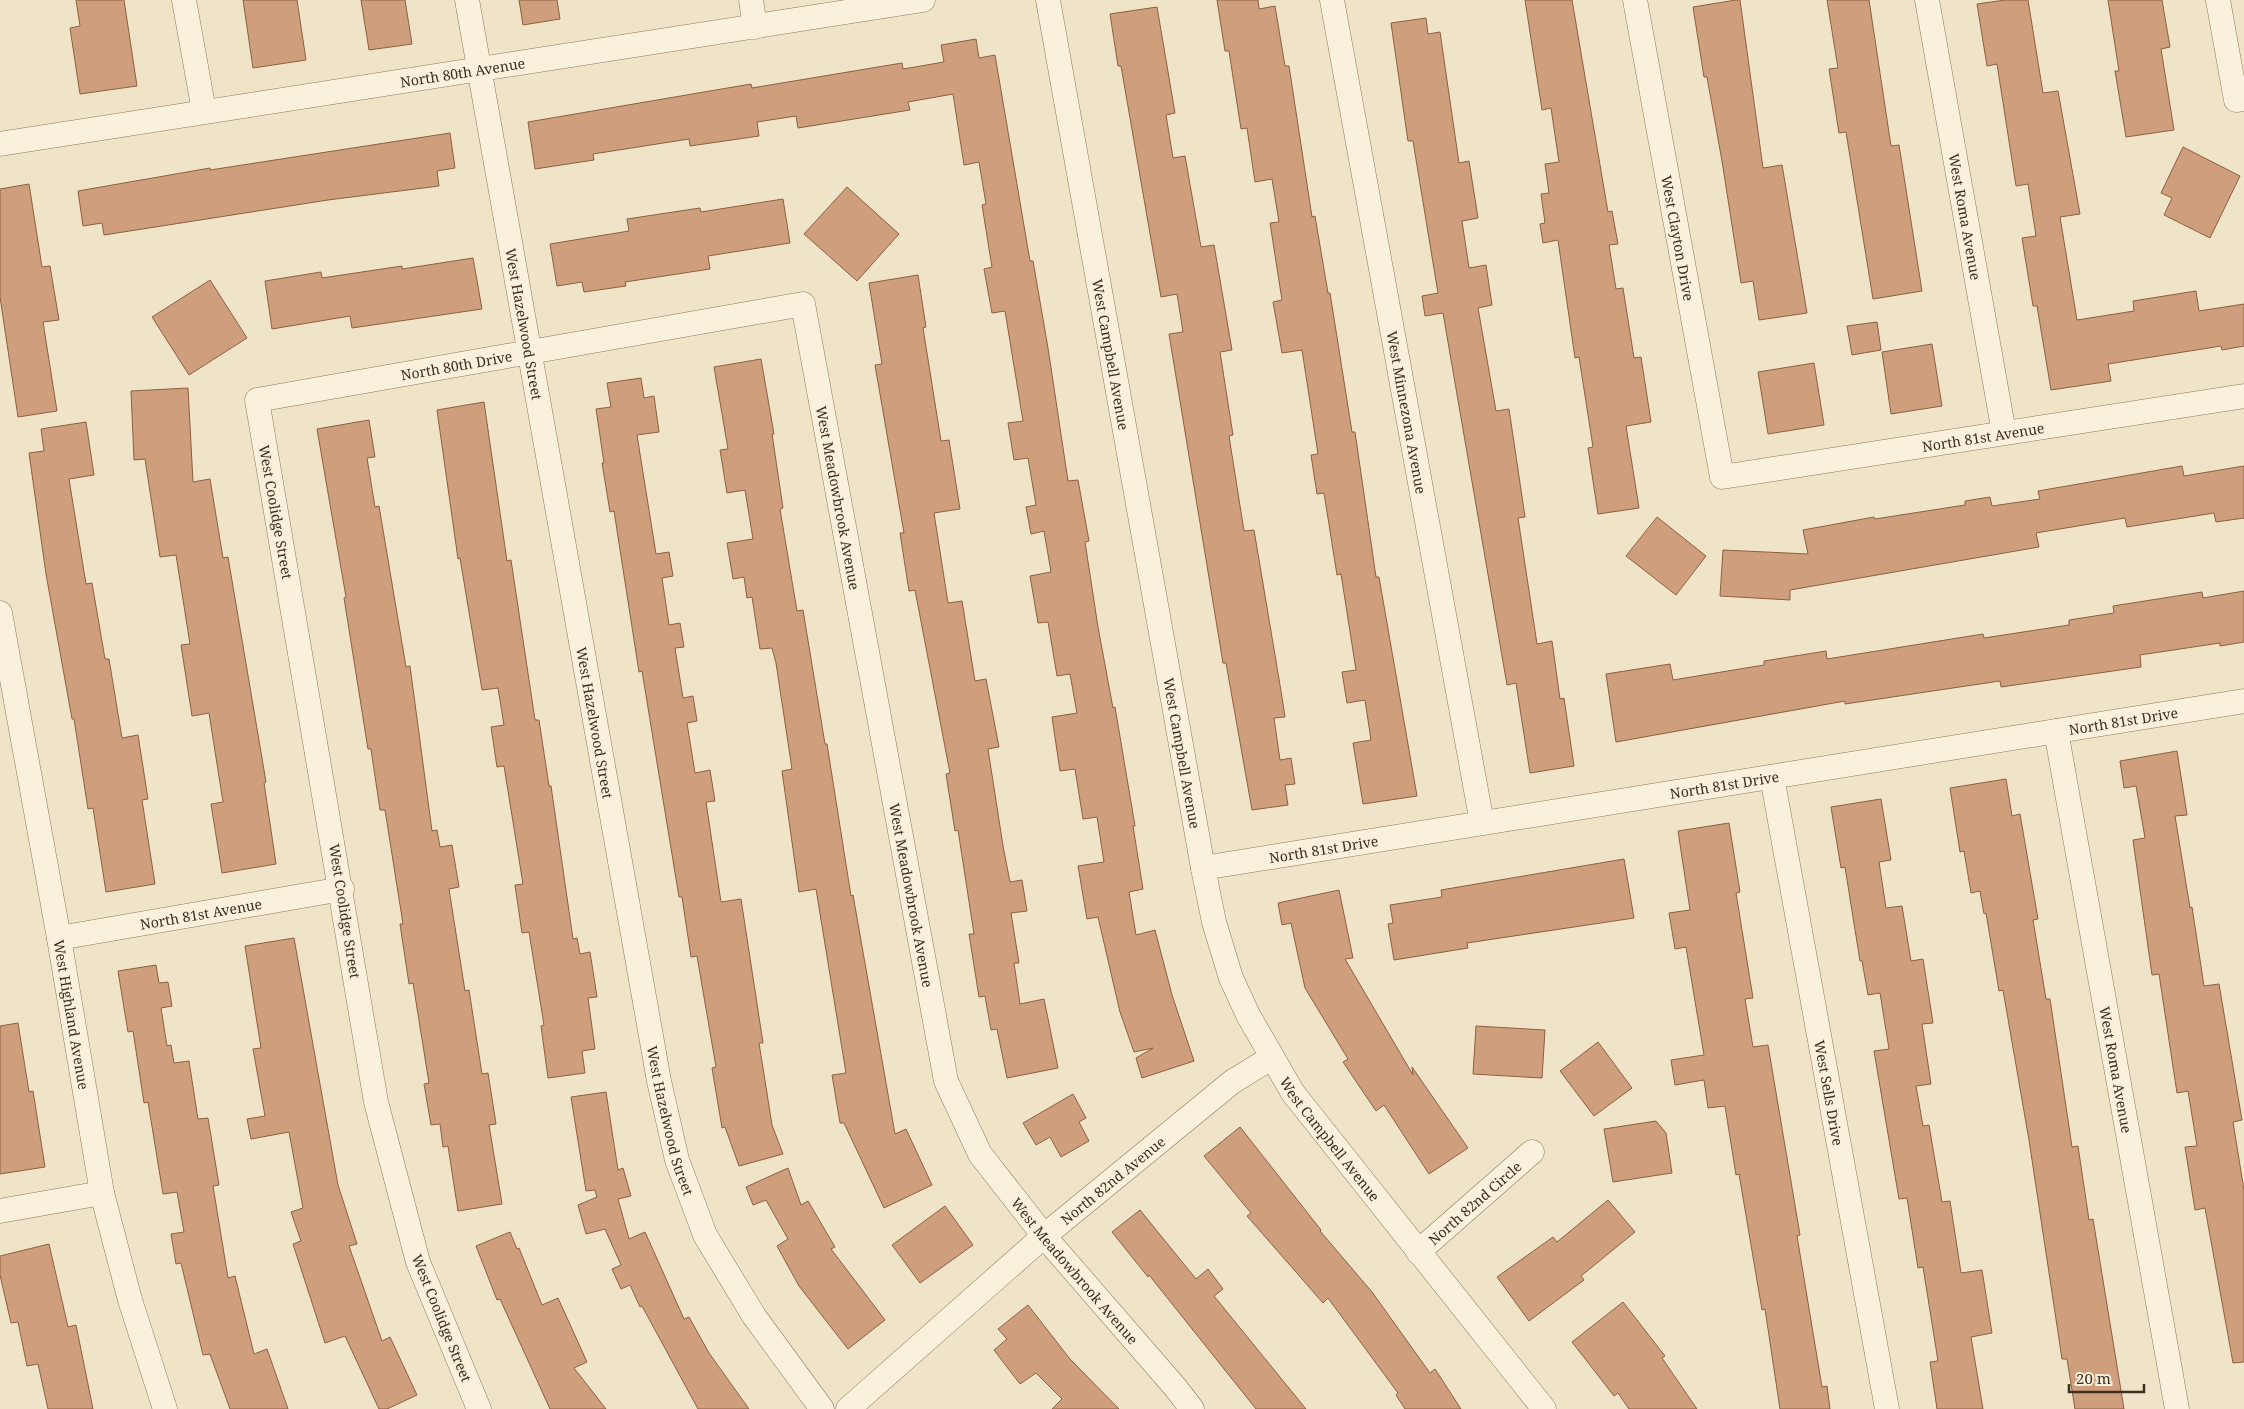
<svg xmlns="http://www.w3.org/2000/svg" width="2244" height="1409" viewBox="0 0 2244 1409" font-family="'Noto Serif',serif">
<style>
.building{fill:#cf9f7d;stroke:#8d5f41}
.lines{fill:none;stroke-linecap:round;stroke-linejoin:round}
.minor-casing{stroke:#8d765c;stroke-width:25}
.minor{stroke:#faf1dc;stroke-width:24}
.labels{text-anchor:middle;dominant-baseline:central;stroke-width:4;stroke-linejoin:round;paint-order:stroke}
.street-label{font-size:14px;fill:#3d2e20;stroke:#f7eed8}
</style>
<rect width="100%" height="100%" fill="#f0e4c8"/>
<!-- building -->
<g class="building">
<path d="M 76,0 L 124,0 L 137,86 L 80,94 L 70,28 L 80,26 Z"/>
<path d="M 243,0 L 297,0 L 306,60 L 253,68 Z"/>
<path d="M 361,0 L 405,0 L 412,44 L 369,50 Z"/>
<path d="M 519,0 L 557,0 L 560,19 L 523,25 Z"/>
<path d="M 1217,0 L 1258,0 L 1259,9 L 1275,6 L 1285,66 L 1289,66 L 1312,217 L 1315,216 L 1328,293 L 1330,293 L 1352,432 L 1355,432 L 1376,577 L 1379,577 L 1417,796 L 1363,804 L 1353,743 L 1371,740 L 1365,700 L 1347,703 L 1342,672 L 1356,670 L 1341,574 L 1337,575 L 1324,493 L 1317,494 L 1311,455 L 1318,454 L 1302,350 L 1282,353 L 1273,302 L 1282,300 L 1270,223 L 1279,222 L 1272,179 L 1255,182 L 1247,128 L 1241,129 L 1229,51 L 1225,51 Z"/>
<path d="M 1525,0 L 1572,0 L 1608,212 L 1612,211 L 1618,244 L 1609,245 L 1616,289 L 1623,288 L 1634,358 L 1641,357 L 1651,422 L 1626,426 L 1639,508 L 1598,514 L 1588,448 L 1593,447 L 1579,357 L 1575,358 L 1558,240 L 1543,243 L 1540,224 L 1545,223 L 1541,194 L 1549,193 L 1545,164 L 1559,162 L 1551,108 L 1542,110 Z"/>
<path d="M 1736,0 L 1740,0 L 1763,168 L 1782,165 L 1807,313 L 1759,320 L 1753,281 L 1741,283 L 1722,161 L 1707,77 L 1704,77 L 1693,7 Z"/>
<path d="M 1827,0 L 1869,0 L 1891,146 L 1899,145 L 1922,291 L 1873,299 L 1846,132 L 1839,133 L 1829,69 L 1838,68 Z"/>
<path d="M 2005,0 L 2028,0 L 2043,93 L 2058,91 L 2080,214 L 2060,217 L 2077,320 L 2134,311 L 2133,301 L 2196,291 L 2199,311 L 2244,304 L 2244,346 L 2222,350 L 2221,346 L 2108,364 L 2111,381 L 2051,390 L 2037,306 L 2033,306 L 2022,238 L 2036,236 L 2028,184 L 2016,186 L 1997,64 L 1987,66 L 1977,4 Z"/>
<path d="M 2108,0 L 2162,0 L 2170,47 L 2161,49 L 2174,130 L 2126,137 L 2115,71 L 2119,71 Z"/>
<path d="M 1157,7 L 1175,113 L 1166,115 L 1173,158 L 1185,156 L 1201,247 L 1214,245 L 1232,350 L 1220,352 L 1233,435 L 1229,436 L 1244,531 L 1254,530 L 1281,691 L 1285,717 L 1274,718 L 1280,760 L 1291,758 L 1295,784 L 1285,785 L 1288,805 L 1252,810 L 1226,663 L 1223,663 L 1169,334 L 1183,332 L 1177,294 L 1161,297 L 1121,66 L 1118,66 L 1110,14 Z"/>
<path d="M 1426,18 L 1428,34 L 1440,32 L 1459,163 L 1469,161 L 1478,218 L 1462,221 L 1469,268 L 1486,265 L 1492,305 L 1478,308 L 1496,411 L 1509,409 L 1525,517 L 1518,518 L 1537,644 L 1552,641 L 1560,699 L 1564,698 L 1574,766 L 1530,773 L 1516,683 L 1507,685 L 1443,313 L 1425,316 L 1422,296 L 1438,293 L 1413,141 L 1408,141 L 1391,23 Z"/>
<path d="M 976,39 L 979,58 L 995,55 L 1030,261 L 1033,261 L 1048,348 L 1068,481 L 1078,480 L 1089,541 L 1085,542 L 1098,627 L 1113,708 L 1115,707 L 1135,826 L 1133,826 L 1143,889 L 1129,892 L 1136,935 L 1155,930 L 1172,995 L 1194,1061 L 1142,1078 L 1136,1058 L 1153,1048 L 1134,1052 L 1120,1012 L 1098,917 L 1087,919 L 1078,866 L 1104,862 L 1097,817 L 1083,819 L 1075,769 L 1060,771 L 1052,717 L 1077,713 L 1070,674 L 1057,676 L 1048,622 L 1038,623 L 1030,576 L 1051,572 L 1044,531 L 1031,534 L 1026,507 L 1036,505 L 1028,458 L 1014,460 L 1008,423 L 1023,421 L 1005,311 L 992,313 L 984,269 L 992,267 L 982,205 L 986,204 L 979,162 L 964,165 L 953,94 L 908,102 L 910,110 L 798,128 L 796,116 L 757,122 L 759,136 L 690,146 L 689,139 L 593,154 L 594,160 L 535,169 L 528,122 L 751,84 L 752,88 L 902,63 L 903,69 L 944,62 L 941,45 Z"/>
<path d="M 450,133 L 455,168 L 437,171 L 439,186 L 328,200 L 104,235 L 102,223 L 83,226 L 78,191 L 210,168 L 210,170 Z"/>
<path d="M 2183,147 L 2240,176 L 2210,238 L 2164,215 L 2172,198 L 2161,193 Z"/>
<path d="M 29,184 L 42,267 L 50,266 L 59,320 L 43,322 L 57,411 L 18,417 L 0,297 L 0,189 Z"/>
<path d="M 847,187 L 899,234 L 857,281 L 804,234 Z"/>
<path d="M 783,199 L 790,243 L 708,256 L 710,269 L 625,282 L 626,286 L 584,292 L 582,282 L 557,286 L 550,244 L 629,231 L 627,219 L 700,208 L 701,212 Z"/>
<path d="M 473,258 L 482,309 L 352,328 L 350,316 L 272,329 L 265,281 L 321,272 L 322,278 L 402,266 L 402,269 Z"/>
<path d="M 918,275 L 926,327 L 923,328 L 941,441 L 949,440 L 960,509 L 934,513 L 948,603 L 962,601 L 975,681 L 986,679 L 999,747 L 988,749 L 1003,846 L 1010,882 L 1022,880 L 1027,911 L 1011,913 L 1019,963 L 1014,963 L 1020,1004 L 1044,999 L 1058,1068 L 1007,1078 L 997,1029 L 991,1030 L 985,996 L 979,997 L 969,934 L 974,934 L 958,830 L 955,831 L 946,774 L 950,773 L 915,590 L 909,591 L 900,533 L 904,533 L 875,365 L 882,364 L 869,283 Z"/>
<path d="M 210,280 L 247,338 L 189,375 L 152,317 Z"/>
<path d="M 1877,322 L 1881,350 L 1852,355 L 1847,326 Z"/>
<path d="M 1932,344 L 1942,406 L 1891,414 L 1882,352 Z"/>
<path d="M 761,359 L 774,434 L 772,434 L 783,508 L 780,509 L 797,611 L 803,610 L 825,744 L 827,744 L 851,896 L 853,895 L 895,1134 L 906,1129 L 932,1185 L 884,1208 L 844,1123 L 840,1123 L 832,1075 L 846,1073 L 816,889 L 799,892 L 782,771 L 792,769 L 776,663 L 772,648 L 760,649 L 752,597 L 747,598 L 744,577 L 733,579 L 727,543 L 753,539 L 745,490 L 727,493 L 720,450 L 728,449 L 714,367 Z"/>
<path d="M 1814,363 L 1824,425 L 1768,434 L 1758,372 Z"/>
<path d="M 641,378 L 644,398 L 654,396 L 659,432 L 637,435 L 656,554 L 669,552 L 673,576 L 662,578 L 669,625 L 680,623 L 684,647 L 675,648 L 683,698 L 693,696 L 697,721 L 687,723 L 695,773 L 710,770 L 715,801 L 706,802 L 721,902 L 741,899 L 763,1043 L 759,1043 L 772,1125 L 783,1154 L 739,1166 L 725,1127 L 722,1128 L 712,1068 L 716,1067 L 697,956 L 691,957 L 682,897 L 679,897 L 642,671 L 639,672 L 614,511 L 610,512 L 602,463 L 604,463 L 596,409 L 611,407 L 607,383 Z"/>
<path d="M 188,388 L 193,482 L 210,479 L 223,558 L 228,557 L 266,782 L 264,783 L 276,864 L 222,873 L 211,804 L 223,802 L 209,713 L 192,716 L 181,645 L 190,644 L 176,555 L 160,557 L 145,459 L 134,460 L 131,391 Z"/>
<path d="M 484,402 L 507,561 L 511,560 L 535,720 L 539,720 L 549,786 L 551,786 L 573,939 L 577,938 L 580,954 L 590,952 L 597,997 L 588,998 L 595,1049 L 582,1051 L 585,1073 L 548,1078 L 541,1026 L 544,1025 L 529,932 L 522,933 L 515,885 L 523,884 L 504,766 L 497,767 L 491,727 L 504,725 L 498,688 L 482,690 L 460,558 L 458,559 L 437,410 Z"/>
<path d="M 369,420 L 375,457 L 367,458 L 375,507 L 379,506 L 406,667 L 410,666 L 432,831 L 437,830 L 440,847 L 452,845 L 459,887 L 449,889 L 465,991 L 469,990 L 482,1074 L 488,1073 L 496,1124 L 489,1125 L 502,1204 L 458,1211 L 448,1146 L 443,1147 L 440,1124 L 431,1125 L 424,1084 L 429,1083 L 413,983 L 409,984 L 400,924 L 403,924 L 385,810 L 380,810 L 371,749 L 368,749 L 344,598 L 346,597 L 317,429 Z"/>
<path d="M 86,422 L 94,475 L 69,479 L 86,584 L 92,583 L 105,659 L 109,659 L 122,738 L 138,735 L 148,799 L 142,800 L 155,884 L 106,892 L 93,808 L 88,809 L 74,719 L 72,719 L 46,574 L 29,453 L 44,451 L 41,429 Z"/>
<path d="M 2182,466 L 2184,476 L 2244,466 L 2244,518 L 2216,522 L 2214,513 L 2127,527 L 2125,518 L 2036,533 L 2039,547 L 1790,590 L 1790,600 L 1720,596 L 1723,550 L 1808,554 L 1803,530 L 1874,517 L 1875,519 L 1965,505 L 1965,501 L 1990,497 L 1992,506 L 2040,499 L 2038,491 Z"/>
<path d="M 1657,517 L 1706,556 L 1676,595 L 1626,556 Z"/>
<path d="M 2244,591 L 2244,642 L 2220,646 L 2220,643 L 2140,655 L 2141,667 L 2001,687 L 2000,681 L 1845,704 L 1845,701 L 1616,742 L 1606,674 L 1670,664 L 1673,680 L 1764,665 L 1764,661 L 1826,651 L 1827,659 L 1983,634 L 1984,638 L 2069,625 L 2069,620 L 2114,613 L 2113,606 L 2202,592 L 2203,598 Z"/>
<path d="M 2177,751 L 2187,815 L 2175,816 L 2190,908 L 2192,907 L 2204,986 L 2219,984 L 2242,1120 L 2233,1122 L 2244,1190 L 2244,1362 L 2233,1363 L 2205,1208 L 2195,1210 L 2185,1147 L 2197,1146 L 2188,1091 L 2177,1093 L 2159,974 L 2152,975 L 2133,840 L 2145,838 L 2136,786 L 2124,788 L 2120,761 Z"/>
<path d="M 2006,779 L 2012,816 L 2020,814 L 2038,919 L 2033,920 L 2046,999 L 2050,999 L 2072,1147 L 2078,1146 L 2089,1220 L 2093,1219 L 2124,1409 L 2075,1409 L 2067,1359 L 2062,1359 L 2029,1140 L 2003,990 L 1999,991 L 1986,913 L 1984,914 L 1980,891 L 1971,893 L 1964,851 L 1960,852 L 1950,788 Z"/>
<path d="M 1881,799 L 1891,860 L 1879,862 L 1886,908 L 1902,906 L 1911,961 L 1923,959 L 1933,1023 L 1922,1024 L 1931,1084 L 1916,1086 L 1923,1126 L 1929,1125 L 1942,1202 L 1950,1201 L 1961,1273 L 1982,1270 L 1992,1333 L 1971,1337 L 1983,1409 L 1937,1409 L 1930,1362 L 1938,1361 L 1923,1267 L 1918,1268 L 1907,1198 L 1899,1199 L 1874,1051 L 1889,1049 L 1880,993 L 1868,995 L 1862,961 L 1860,961 L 1845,867 L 1841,868 L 1831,807 Z"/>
<path d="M 1729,823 L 1740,892 L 1736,893 L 1753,998 L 1745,999 L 1753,1047 L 1768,1045 L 1800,1235 L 1797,1236 L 1822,1387 L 1827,1386 L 1830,1409 L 1780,1409 L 1765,1309 L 1762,1310 L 1739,1174 L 1736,1175 L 1725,1106 L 1708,1108 L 1704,1080 L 1675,1085 L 1671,1060 L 1704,1055 L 1686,947 L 1675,949 L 1669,913 L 1690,910 L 1678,831 Z"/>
<path d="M 1624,859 L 1634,918 L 1467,943 L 1468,948 L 1394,960 L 1388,924 L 1393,923 L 1390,905 L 1442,897 L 1441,890 Z"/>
<path d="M 1339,890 L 1353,958 L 1345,959 L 1413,1075 L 1412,1067 L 1468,1148 L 1429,1174 L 1384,1105 L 1376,1111 L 1343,1062 L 1348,1059 L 1305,988 L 1291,923 L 1282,925 L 1278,903 Z"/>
<path d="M 294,938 L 338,1185 L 357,1244 L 349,1246 L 382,1341 L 390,1337 L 417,1395 L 387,1409 L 379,1409 L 345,1336 L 325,1343 L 293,1244 L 301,1241 L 291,1212 L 303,1208 L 289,1132 L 251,1139 L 247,1119 L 265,1116 L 253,1049 L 261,1048 L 245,946 Z"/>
<path d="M 156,965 L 159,983 L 168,982 L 172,1006 L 161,1008 L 167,1046 L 171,1045 L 174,1063 L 189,1061 L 198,1119 L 208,1118 L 219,1185 L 213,1186 L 228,1278 L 235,1276 L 254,1354 L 267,1349 L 288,1409 L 230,1409 L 210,1354 L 203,1355 L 181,1263 L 176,1264 L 171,1234 L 184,1232 L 177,1192 L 163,1194 L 148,1102 L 144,1103 L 133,1031 L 128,1032 L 118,971 Z"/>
<path d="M 18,1023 L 29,1092 L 33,1091 L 45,1167 L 0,1174 L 0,1026 Z"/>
<path d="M 1476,1026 L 1545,1030 L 1542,1078 L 1473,1074 Z"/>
<path d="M 1598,1042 L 1632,1088 L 1594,1116 L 1560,1071 Z"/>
<path d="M 606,1092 L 618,1170 L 623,1168 L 631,1196 L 618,1199 L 629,1239 L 645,1232 L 684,1319 L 689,1317 L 709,1353 L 749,1409 L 698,1409 L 642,1306 L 640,1307 L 630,1285 L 621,1289 L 612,1269 L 621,1265 L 605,1229 L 586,1234 L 578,1205 L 597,1197 L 595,1190 L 586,1191 L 571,1097 Z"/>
<path d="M 1073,1094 L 1086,1118 L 1079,1122 L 1089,1141 L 1061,1157 L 1050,1137 L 1036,1145 L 1023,1123 Z"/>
<path d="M 1656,1121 L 1666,1133 L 1672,1173 L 1613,1182 L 1604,1129 Z"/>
<path d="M 1240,1127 L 1321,1230 L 1320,1231 L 1372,1292 L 1430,1373 L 1435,1369 L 1461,1409 L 1405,1409 L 1396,1395 L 1398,1393 L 1328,1298 L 1323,1303 L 1247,1216 L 1251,1213 L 1204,1156 Z"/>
<path d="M 788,1168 L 801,1205 L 808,1201 L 835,1247 L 831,1249 L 885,1320 L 848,1349 L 799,1286 L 777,1246 L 788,1239 L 766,1200 L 753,1205 L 746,1187 Z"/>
<path d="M 1608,1200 L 1635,1232 L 1581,1276 L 1584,1280 L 1529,1321 L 1497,1277 L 1553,1237 L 1557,1242 Z"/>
<path d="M 945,1206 L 973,1245 L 920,1283 L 892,1245 Z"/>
<path d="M 1140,1210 L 1196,1279 L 1208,1269 L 1223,1289 L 1214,1296 L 1306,1409 L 1256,1409 L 1149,1275 L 1148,1277 L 1112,1232 Z"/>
<path d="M 510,1232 L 517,1249 L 519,1248 L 542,1305 L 558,1298 L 587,1362 L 574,1368 L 606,1409 L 550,1409 L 500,1299 L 497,1300 L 476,1246 Z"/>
<path d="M 49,1244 L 68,1327 L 76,1325 L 93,1409 L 48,1409 L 38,1364 L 27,1366 L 18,1322 L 11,1323 L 0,1275 L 0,1256 Z"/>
<path d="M 1623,1302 L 1665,1356 L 1662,1358 L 1697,1409 L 1629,1409 L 1618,1393 L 1614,1396 L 1572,1342 Z"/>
<path d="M 1028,1305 L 1070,1359 L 1119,1409 L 1052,1409 L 1062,1399 L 1036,1373 L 1020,1384 L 994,1350 L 1007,1339 L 998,1329 Z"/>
</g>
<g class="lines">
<defs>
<g id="minor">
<path d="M 184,0 L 204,111"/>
<path id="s1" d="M 467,0 L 659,1081 L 677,1160 L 705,1235 L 754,1316 L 822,1409"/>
<path d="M 751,0 L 755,27"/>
<path id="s2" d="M 1048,0 L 1203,868 L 1214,922 L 1231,978 L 1248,1015 L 1293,1093 L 1544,1409"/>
<path id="s3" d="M 1332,0 L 1482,823"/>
<path id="s4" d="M 1635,0 L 1722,477 L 2244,396"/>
<path id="s5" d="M 1927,0 L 2004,433"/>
<path d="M 2218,0 L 2236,100 L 2244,99"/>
<path id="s6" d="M 0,144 L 923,0"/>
<path id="s7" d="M 0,613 L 59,938 L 102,1193 L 130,1300 L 165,1409"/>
<path id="s8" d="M 2056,731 L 2177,1409"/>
<path id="s9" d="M 1772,777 L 1887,1409"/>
<path id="s10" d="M 1203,868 L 2244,701"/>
<path id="s11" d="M 59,938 L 342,889"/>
<path d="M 0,1211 L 102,1193"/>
<path id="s12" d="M 1418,1252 L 1532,1152"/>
<path id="s13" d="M 479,1409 L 418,1262 L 376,1102 L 257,400 L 803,304 L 946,1081 L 980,1154 L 1044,1236 L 1175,1387 L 1192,1409"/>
<path id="s14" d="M 848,1409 L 1044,1236 L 1232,1082 L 1271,1058"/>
</g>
</defs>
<!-- minor casing -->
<use href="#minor" class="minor-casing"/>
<!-- minor -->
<use href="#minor" class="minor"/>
</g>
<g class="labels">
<!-- street labels -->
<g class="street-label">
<text stroke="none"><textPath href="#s6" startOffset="468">North 80th Avenue</textPath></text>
<text stroke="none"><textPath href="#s5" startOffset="220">West Roma Avenue</textPath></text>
<text stroke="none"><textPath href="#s4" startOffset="242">West Clayton Drive</textPath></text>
<text stroke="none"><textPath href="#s1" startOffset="329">West Hazelwood Street</textPath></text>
<text stroke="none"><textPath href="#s2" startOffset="360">West Campbell Avenue</textPath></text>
<text stroke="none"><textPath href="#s13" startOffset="1239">North 80th Drive</textPath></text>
<text stroke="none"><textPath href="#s3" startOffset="419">West Minnezona Avenue</textPath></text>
<text stroke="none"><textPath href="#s4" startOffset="749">North 81st Avenue</textPath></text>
<text stroke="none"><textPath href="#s13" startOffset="1788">West Meadowbrook Avenue</textPath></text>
<text transform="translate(276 512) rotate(80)">West Coolidge Street</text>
<text stroke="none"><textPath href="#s10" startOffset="932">North 81st Drive</textPath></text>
<text stroke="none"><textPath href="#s1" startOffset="734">West Hazelwood Street</textPath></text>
<text stroke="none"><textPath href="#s2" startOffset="765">West Campbell Avenue</textPath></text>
<text stroke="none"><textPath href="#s10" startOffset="528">North 81st Drive</textPath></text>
<text stroke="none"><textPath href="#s10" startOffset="122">North 81st Drive</textPath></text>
<text stroke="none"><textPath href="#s13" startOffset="2192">West Meadowbrook Avenue</textPath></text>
<text transform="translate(345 911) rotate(81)">West Coolidge Street</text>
<text stroke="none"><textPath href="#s11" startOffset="144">North 81st Avenue</textPath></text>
<text stroke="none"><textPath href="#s7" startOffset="408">West Highland Avenue</textPath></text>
<text stroke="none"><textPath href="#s8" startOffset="344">West Roma Avenue</textPath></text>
<text stroke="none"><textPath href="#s9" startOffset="321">West Sells Drive</textPath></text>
<text stroke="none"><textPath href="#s1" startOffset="1139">West Hazelwood Street</textPath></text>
<text stroke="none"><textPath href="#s2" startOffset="1185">West Campbell Avenue</textPath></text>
<text stroke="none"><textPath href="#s14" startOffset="350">North 82nd Avenue</textPath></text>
<text stroke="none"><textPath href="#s12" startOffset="75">North 82nd Circle</textPath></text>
<text stroke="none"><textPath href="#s13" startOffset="2612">West Meadowbrook Avenue</textPath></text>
<text transform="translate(442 1318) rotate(68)">West Coolidge Street</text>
</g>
</g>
<!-- scale -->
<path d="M2069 1384v8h75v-8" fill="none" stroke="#3d2e20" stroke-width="2.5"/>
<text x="2076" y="1384" font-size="15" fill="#3d2e20" stroke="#f7eed8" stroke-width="4" paint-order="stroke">20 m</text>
</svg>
